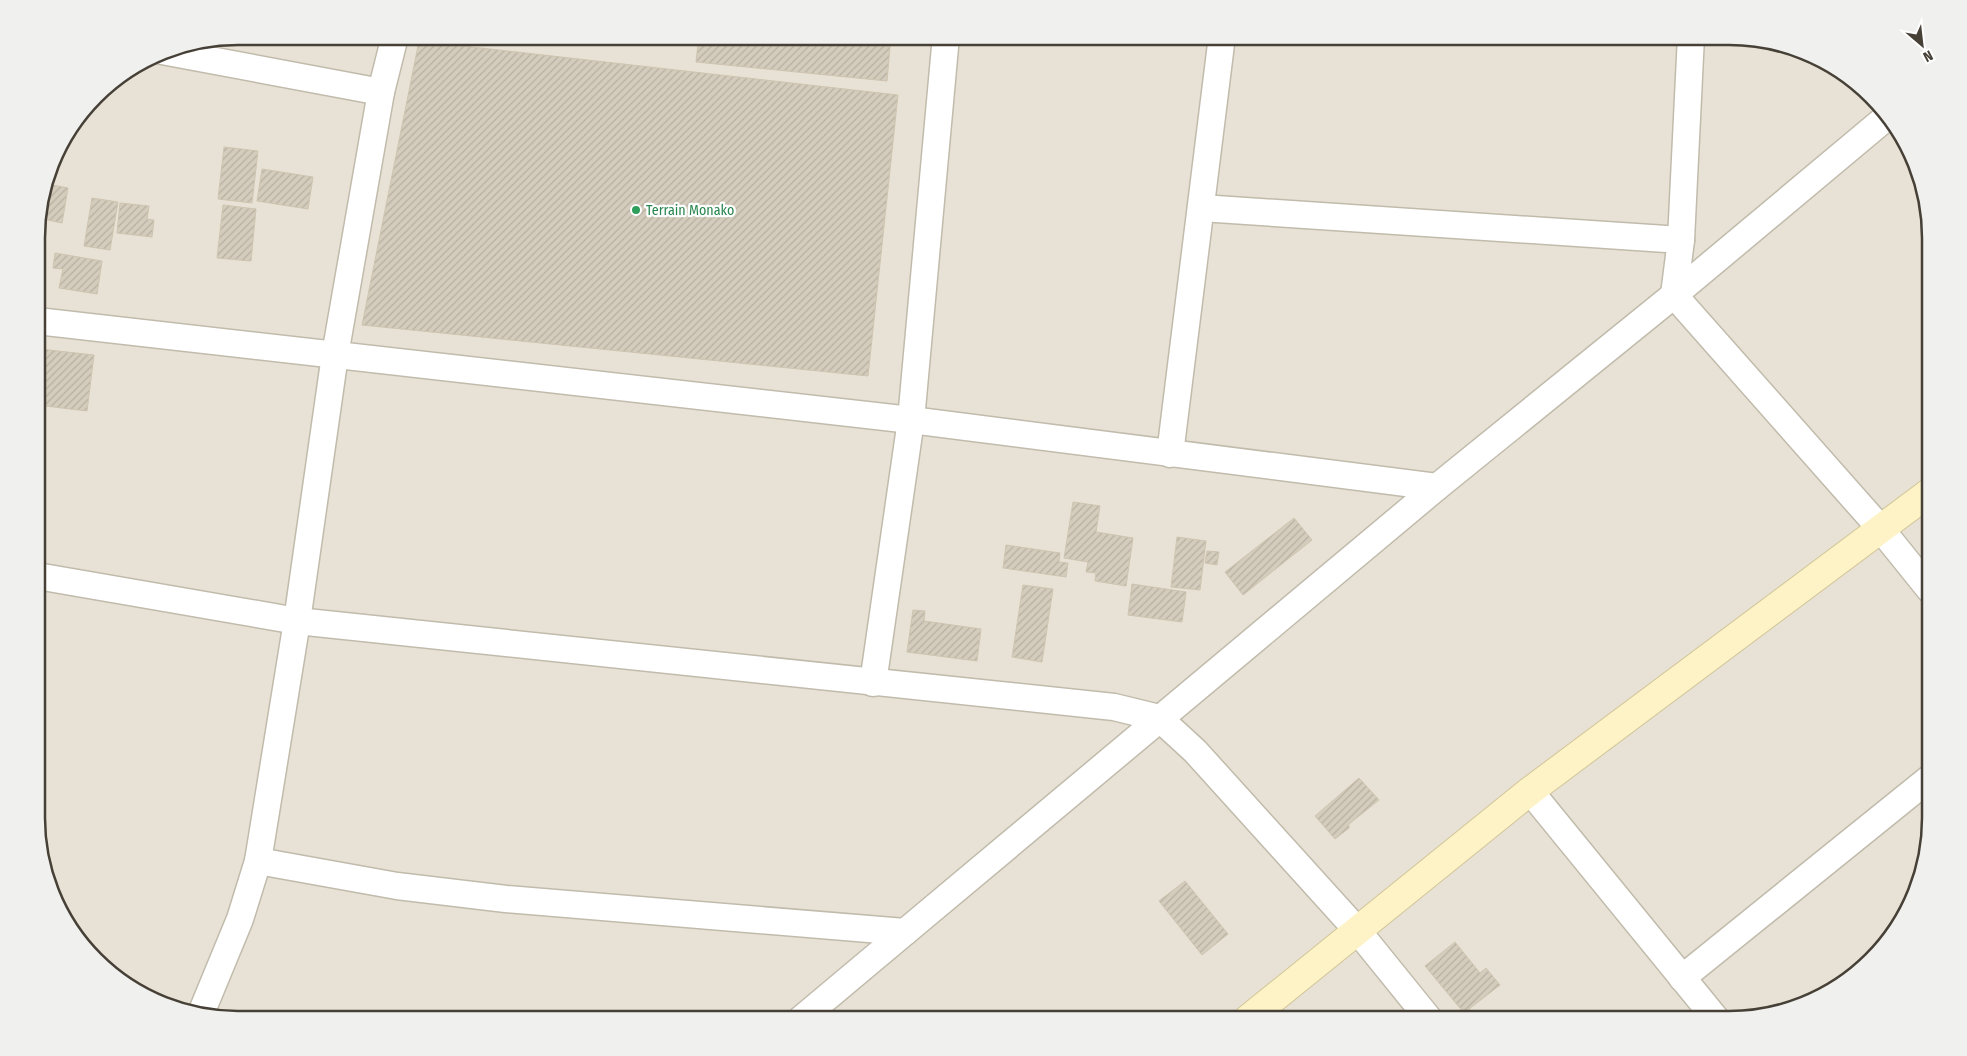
<svg xmlns="http://www.w3.org/2000/svg" width="1967" height="1056" viewBox="0 0 1967 1056" font-family="'Fira Sans Condensed',sans-serif">
<style>
.residential{fill:#e7e2d5}
.building{fill:url(#building-hatch);stroke:#cfc4b0}
.lines{fill:none;stroke-linecap:round;stroke-linejoin:round}
.street-casing{stroke:#c1bbac;stroke-width:29}
.secondary-casing{stroke:#d2c598;stroke-width:30}
.street{stroke:#fff;stroke-width:26}
.secondary{stroke:#fdf3c6;stroke-width:28}
.leisure-dot{fill:#2e9e5b;stroke:#fff;stroke-width:2}
.labels{text-anchor:middle;dominant-baseline:central;stroke-width:4.5;stroke-linejoin:round;paint-order:stroke}
.leisure-label{font-size:14px;fill:#27864d;stroke:#fff;text-anchor:start}
.rim{fill:none;stroke:#464036;stroke-width:2.5}
</style>
<defs>
<pattern id="building-hatch" width="6" height="6" patternUnits="userSpaceOnUse" patternTransform="scale(1.25)"><rect width="6" height="6" fill="#d4ccbc"/><path d="M-1 1l2-2M0 6l6-6M5 7l2-2" fill="none" stroke="#b7b0a2"/></pattern>
</defs>
<rect width="100%" height="100%" fill="#f3f0e7"/>
<!-- residential -->
<path class="residential" d="M 238,36 L 1729,36 L 1818,57 L 1862,87 L 1897,126 L 1929,212 L 1931,818 L 1910,907 L 1880,951 L 1841,986 L 1793,1009 L 1742,1019 L 238,1020 L 149,999 L 105,970 L 70,930 L 38,844 L 37,225 L 57,149 L 105,87 L 161,52 Z"/>
<!-- building -->
<g class="building">
<path d="M 699,36 L 891,36 L 887,81 L 696,62 Z"/>
<path d="M 419,41 L 898,95 L 868,376 L 362,325 Z"/>
<path d="M 224,147 L 258,151 L 252,203 L 218,199 Z"/>
<path d="M 262,169 L 313,177 L 308,209 L 257,201 Z"/>
<path d="M 48,184 L 68,188 L 62,223 L 38,218 Z"/>
<path d="M 92,198 L 118,202 L 110,250 L 84,246 Z"/>
<path d="M 120,203 L 149,206 L 147,219 L 154,220 L 152,237 L 117,233 Z"/>
<path d="M 223,205 L 256,209 L 251,261 L 217,258 Z"/>
<path d="M 55,253 L 102,261 L 97,294 L 59,288 L 63,269 L 53,268 Z"/>
<path d="M 40,349 L 94,355 L 87,411 L 37,405 L 37,375 Z"/>
<path d="M 1073,502 L 1100,506 L 1096,532 L 1133,538 L 1126,586 L 1095,581 L 1096,573 L 1086,572 L 1088,562 L 1064,558 Z"/>
<path d="M 1294,518 L 1312,540 L 1243,595 L 1225,572 Z"/>
<path d="M 1177,537 L 1206,541 L 1200,590 L 1171,587 Z"/>
<path d="M 1006,545 L 1060,553 L 1059,562 L 1068,563 L 1066,577 L 1003,568 Z"/>
<path d="M 1207,551 L 1219,552 L 1217,565 L 1205,563 Z"/>
<path d="M 1132,584 L 1186,592 L 1182,622 L 1128,615 Z"/>
<path d="M 1023,585 L 1053,589 L 1042,662 L 1012,657 Z"/>
<path d="M 913,610 L 925,611 L 924,621 L 981,629 L 977,661 L 907,652 Z"/>
<path d="M 1359,778 L 1379,800 L 1349,824 L 1349,828 L 1335,839 L 1315,816 Z"/>
<path d="M 1185,881 L 1228,934 L 1202,955 L 1159,901 Z"/>
<path d="M 1455,942 L 1480,973 L 1486,968 L 1500,985 L 1464,1013 L 1425,966 Z"/>
</g>
<g class="lines">
<defs>
<g id="street">
<path d="M 1691,36 L 1681,240 L 1674,295 L 1880,528 L 1930,590"/>
<path d="M 162,51 L 381,92"/>
<path d="M 1201,208 L 1681,240"/>
<path d="M 37,321 L 911,420 L 1437,487"/>
<path d="M 1170,454 L 1222,36"/>
<path d="M 37,576 L 297,621 L 1114,707 L 1159,718 L 1195,751 L 1357,930 L 1429,1019"/>
<path d="M 873,683 L 911,420 L 946,36"/>
<path d="M 1530,791 L 1716,1019"/>
<path d="M 258,861 L 397,886 L 506,899 L 905,932 L 1437,487 L 1674,295 L 1888,116"/>
<path d="M 1682,978 L 1931,777"/>
<path d="M 202,1011 L 240,919 L 258,861 L 297,621 L 335,355 L 381,92 L 395,36"/>
<path d="M 800,1020 L 905,932"/>
</g>
<path id="secondary" d="M 1248,1019 L 1530,791 L 1930,492"/>
</defs>
<!-- street casing -->
<use href="#street" class="street-casing"/>
<!-- secondary casing -->
<use href="#secondary" class="secondary-casing"/>
<!-- street -->
<use href="#street" class="street"/>
<!-- secondary -->
<use href="#secondary" class="secondary"/>
</g>
<!-- markers -->
<circle class="leisure-dot" cx="636" cy="210" r="5"/>
<g class="labels">
<!-- leisure labels -->
<g class="leisure-label">
<text x="646" y="210">Terrain Monako</text>
</g>
</g>
<!-- crop -->
<path d="M0 0H1967V1056H0ZM238 45H1729A193 193 0 0 1 1922 238V818A193 193 0 0 1 1729 1011H238A193 193 0 0 1 45 818V238A193 193 0 0 1 238 45Z" fill="#f0f0ef" fill-rule="evenodd"/>
<path class="rim" d="M238 45H1729A193 193 0 0 1 1922 238V818A193 193 0 0 1 1729 1011H238A193 193 0 0 1 45 818V238A193 193 0 0 1 238 45Z"/>
<!-- north arrow -->
<g transform="translate(1922 45) rotate(152)" stroke="#ffffff" stroke-width="4" paint-order="stroke">
<path d="M0-4L9 19L0 12L-9 19Z" fill="#464036"/>
<text y="-8" font-size="14" font-weight="bold" text-anchor="middle" fill="#464036">N</text>
</g>
</svg>
